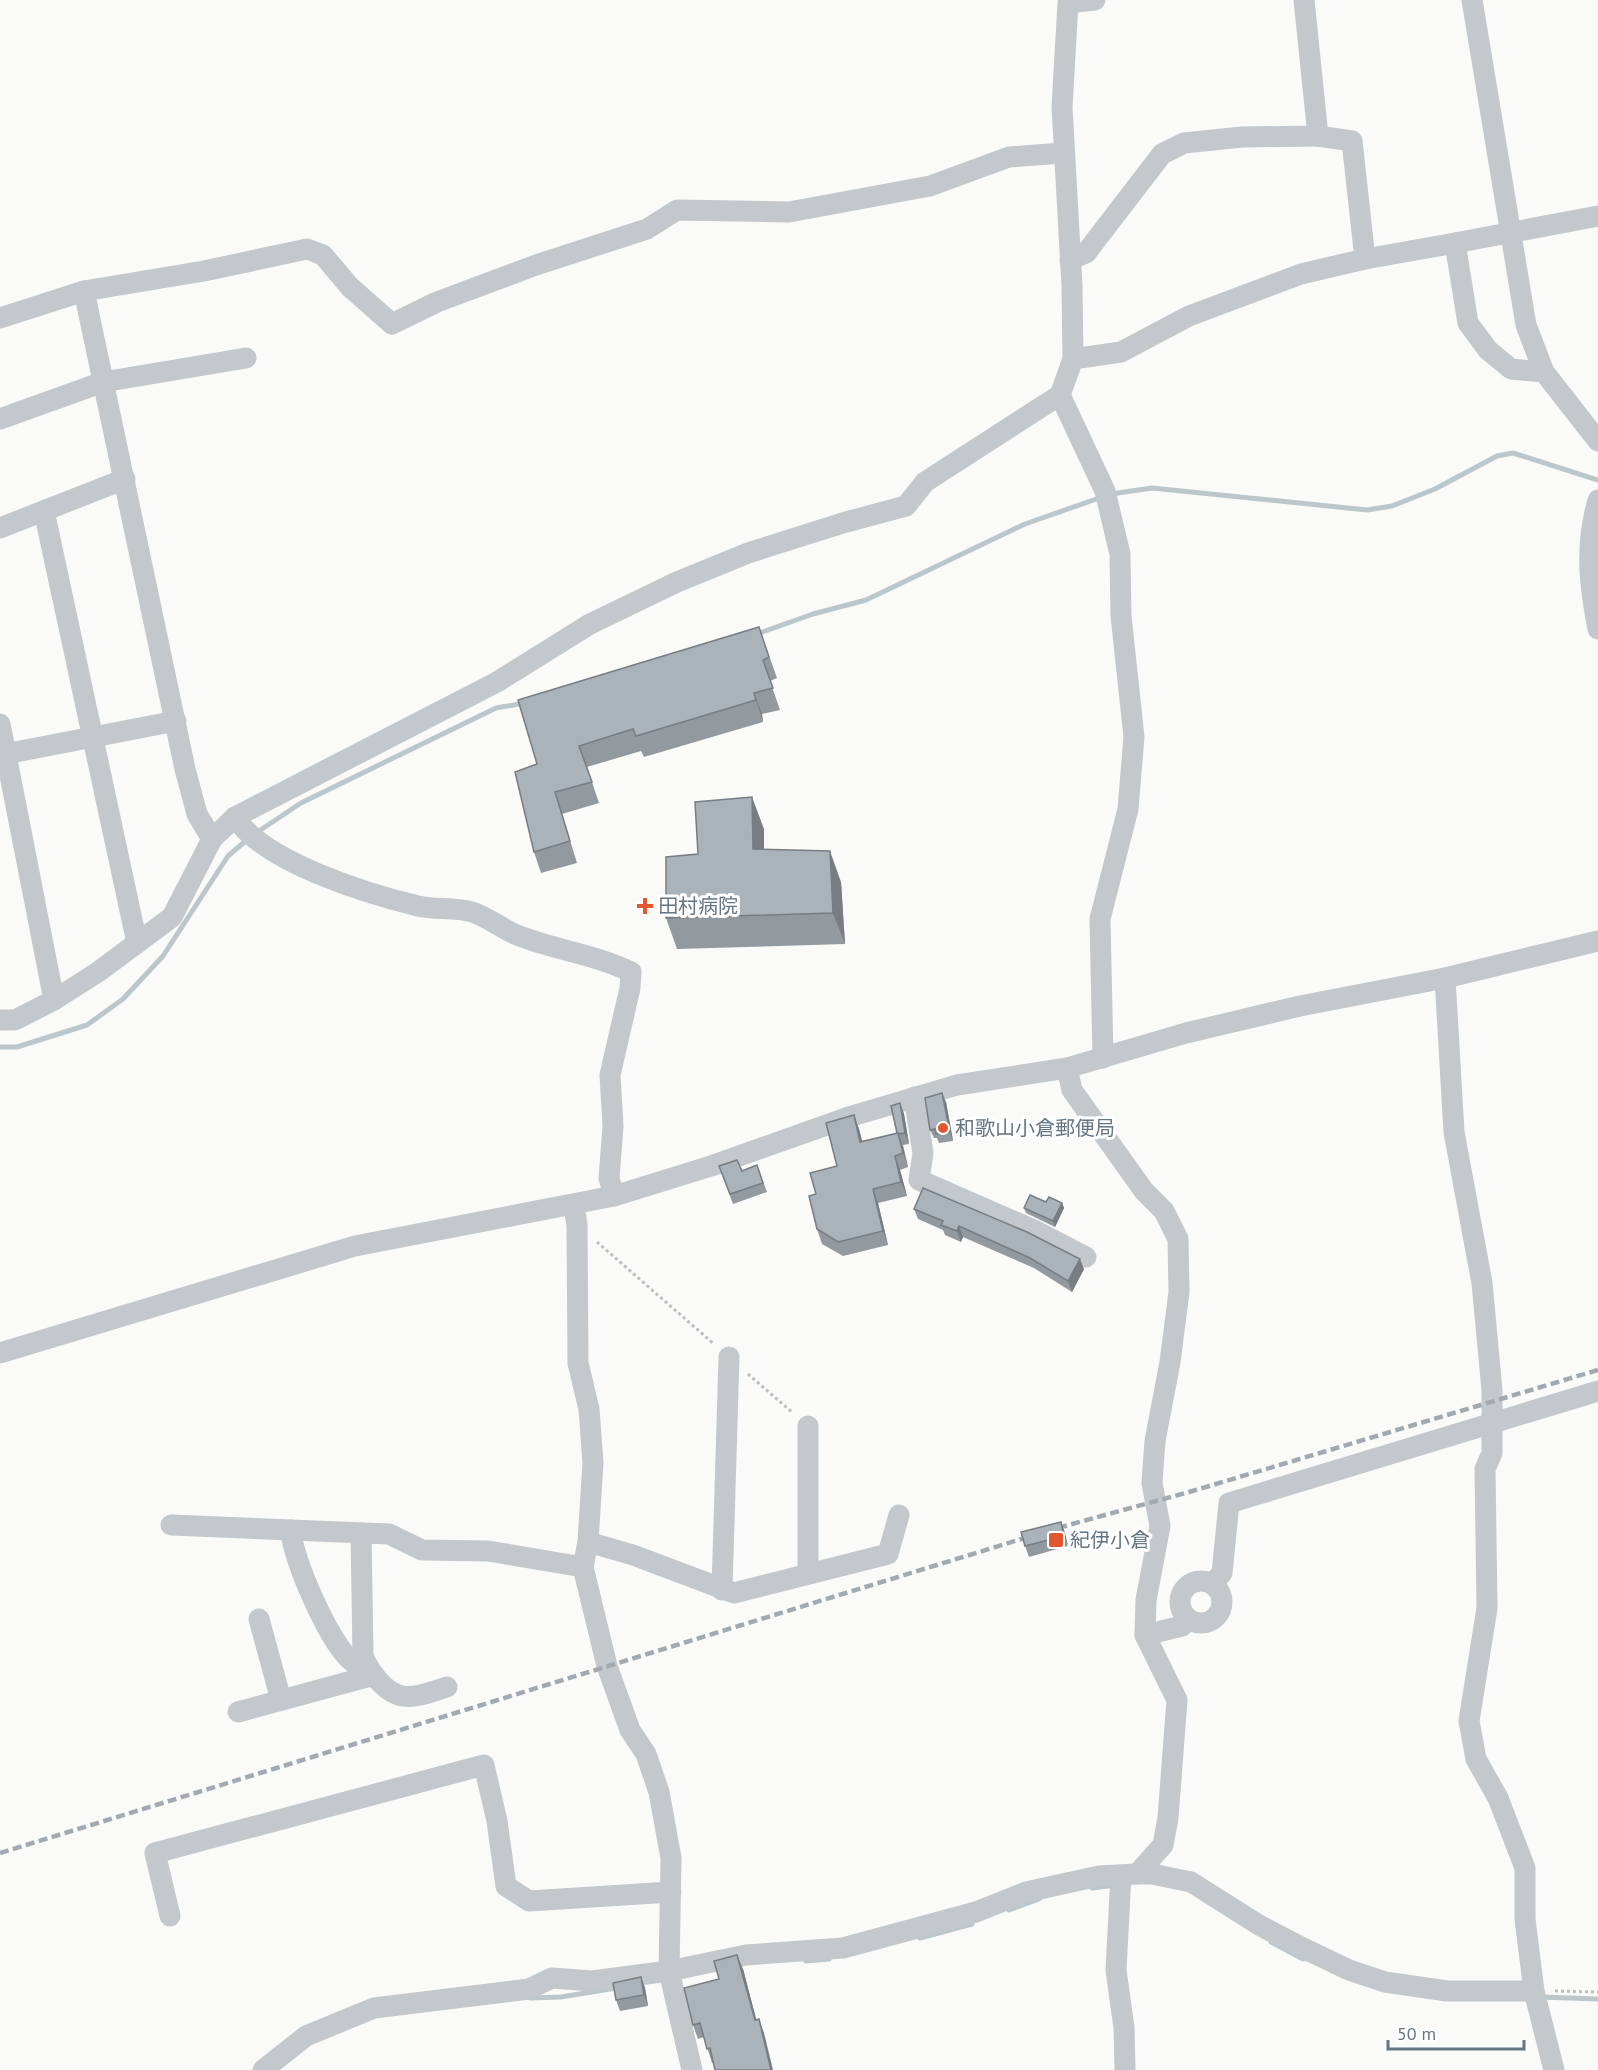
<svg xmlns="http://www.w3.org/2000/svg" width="1598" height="2070" viewBox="0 0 1598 2070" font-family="'PT Sans','Noto Sans JP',sans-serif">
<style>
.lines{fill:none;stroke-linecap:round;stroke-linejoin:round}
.stream{stroke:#bbc7cb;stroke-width:5}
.path{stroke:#bbbfc2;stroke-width:3;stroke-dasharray:3 3;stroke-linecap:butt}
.minor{stroke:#c3c8cc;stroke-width:21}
.rail{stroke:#a2aab0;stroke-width:4.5;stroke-dasharray:9 4.5;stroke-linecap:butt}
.wall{fill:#929a9f}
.shaded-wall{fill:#777d82}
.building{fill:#aab3b9;stroke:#777d82;stroke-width:1.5}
.poi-dot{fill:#e4572e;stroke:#fff;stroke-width:2}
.labels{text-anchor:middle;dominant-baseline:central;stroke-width:6;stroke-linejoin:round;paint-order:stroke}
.poi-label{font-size:20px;fill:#657683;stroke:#fff;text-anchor:start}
</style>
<rect width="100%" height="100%" fill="#fafaf8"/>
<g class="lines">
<!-- stream -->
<g class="stream">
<path d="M 1111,494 L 1152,488 L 1367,510 L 1392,506 L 1435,489 L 1497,456 L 1513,453 L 1598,480"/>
<path d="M 754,635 L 813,614 L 866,600 L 1025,524 L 1102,497"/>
<path d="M 256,833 L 301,803 L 496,708 L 525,703"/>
<path d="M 0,1047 L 17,1047 L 87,1025 L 123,999 L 163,956 L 228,856 L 249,838"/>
<path d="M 1092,1888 L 1116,1885"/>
<path d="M 1009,1910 L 1039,1899"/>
<path d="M 920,1938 L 972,1924"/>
<path d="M 1271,1942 L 1303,1959"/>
<path d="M 806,1961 L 829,1959"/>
<path d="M 1540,1997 L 1598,1999"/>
<path d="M 530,1998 L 561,1997 L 616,1988"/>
</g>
<!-- path -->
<g class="path">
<path d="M 597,1242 L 714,1344"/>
<path d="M 748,1374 L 793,1413"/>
<path d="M 1555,1991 L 1598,1992"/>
</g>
<!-- minor -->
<g class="minor">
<path d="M 1304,0 L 1318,136 L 1352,141 L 1365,259 L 1455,243 L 1468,323 L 1488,350 L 1511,369 L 1544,372"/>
<path d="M 1472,0 L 1526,325 L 1544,372 L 1598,441"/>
<path d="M 1455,243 L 1598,216"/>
<path d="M 1070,260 L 1086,253 L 1162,154 L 1184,143 L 1242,137 L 1318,136"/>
<path d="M 84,291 L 185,769 L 197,814 L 212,839"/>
<path d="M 0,318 L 84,291 L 204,271 L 307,249 L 323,255 L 350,287 L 392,324 L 437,302 L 536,265 L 647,229 L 677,210 L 789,212 L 930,186 L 1009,157 L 1063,153"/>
<path d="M 1073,359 L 1121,352 L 1189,316 L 1301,274 L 1365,259"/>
<path d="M 1060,395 L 1105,491 L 1120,554 L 1121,616 L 1134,737 L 1128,809 L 1100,919 L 1103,1058"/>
<path d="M 0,419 L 103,382 L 246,358"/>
<path d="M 1598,500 C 1585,547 1589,582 1598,629"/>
<path d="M 44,511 L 137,943"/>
<path d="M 0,528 L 125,479"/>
<path d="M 0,724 L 54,1000"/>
<path d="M 0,755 L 176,721"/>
<path d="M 235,817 C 263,862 368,894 418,906 C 435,910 455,907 472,912 C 488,917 502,929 517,935 C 554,950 595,954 631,972 L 630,988 L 610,1075 L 613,1126 L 609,1178 L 614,1196"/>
<path d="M 1445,978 L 1454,1132 L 1482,1283 L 1492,1390 L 1492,1453 L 1485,1469 L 1487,1608 L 1469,1721 L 1476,1759 L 1498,1798 L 1525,1868 L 1525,1919 L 1534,1991 L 1554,2070"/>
<path d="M 0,1020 L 15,1020 L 54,1000 L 98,972 L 172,917 L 212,839 L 235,817 L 497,682 L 590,624 L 677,582 L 748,553 L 846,522 L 906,506 L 925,482 L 1060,395 L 1073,359 L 1072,286 L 1062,107 L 1068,3 L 1095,0"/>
<path d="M 1067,1068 L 1072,1090 L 1144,1191 L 1164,1211 L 1178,1239 L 1179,1292 L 1170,1362 L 1155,1441 L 1152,1483 L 1160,1526 L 1146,1600 L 1145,1635 L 1177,1700 L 1168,1818 L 1163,1845 L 1137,1874"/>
<path d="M 914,1097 L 923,1153 L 919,1180 L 1036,1231 L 1086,1257"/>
<path d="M 574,1206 L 577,1225 L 578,1363 L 589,1409 L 593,1463 L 588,1542 L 583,1567 L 607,1666 L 630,1730 L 646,1754 L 659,1792 L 671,1858 L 669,1971 L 692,2070"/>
<path d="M 0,1353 L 355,1246 L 614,1196 L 711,1166 L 852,1116 L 957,1085 L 1067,1068 L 1186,1033 L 1300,1006 L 1445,978 L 1598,941"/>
<path d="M 171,1525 L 389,1534 L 422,1550 L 488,1551 L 583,1567"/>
<path d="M 291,1530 C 291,1556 331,1647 353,1662 C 357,1665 361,1664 366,1664"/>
<path d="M 361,1533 L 363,1654 C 365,1664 371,1671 377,1679 C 400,1706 417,1696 447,1687"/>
<path d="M 588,1542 L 633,1555 L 734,1593 L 888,1554 L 899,1515"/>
<path d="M 808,1574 L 808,1426"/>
<circle cx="1201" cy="1602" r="21"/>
<path d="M 1212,1584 L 1222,1573 L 1229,1503 L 1598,1391"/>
<path d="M 722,1590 L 729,1357"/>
<path d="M 259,1619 L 281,1700"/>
<path d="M 1145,1635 L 1182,1626 L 1185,1616"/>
<path d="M 238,1712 L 374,1675"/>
<path d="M 1121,1875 L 1116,1970 L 1124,2028 L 1125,2070"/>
<path d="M 170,1916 L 155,1853 L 484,1765 L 497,1821 L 506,1886 L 529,1901 L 671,1892"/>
<path d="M 263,2070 L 306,2036 L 374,2008 L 529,1989 L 552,1978 L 592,1981 L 669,1971 L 746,1955 L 843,1948 L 976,1912 L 1026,1892 L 1099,1876 L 1137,1874 L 1152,1874 L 1191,1882 L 1259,1925 L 1303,1948 L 1349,1970 L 1385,1982 L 1447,1991 L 1534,1991"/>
</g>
<!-- rail -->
<path class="rail" d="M 0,1853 L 1054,1529 L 1189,1492 L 1598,1370"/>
</g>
<!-- wall -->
<g class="wall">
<path d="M 759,627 L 777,678 L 770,681 L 780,710 L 762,714 L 763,722 L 644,757 L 641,751 L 587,767 L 599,803 L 562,814 L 577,863 L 541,873 L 534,852 L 537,764 Z"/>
<path d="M 764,829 L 764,850 L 841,882 L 845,944 L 677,949 L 666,918 L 698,854 Z"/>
<path d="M 946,1102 L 953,1141 L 939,1143 L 937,1138 L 934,1138 L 930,1130 Z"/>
<path d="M 900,1103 L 904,1114 L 909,1144 L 903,1145 L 908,1167 L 900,1170 L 907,1196 L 878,1203 L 888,1245 L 843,1256 L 822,1244 L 817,1229 L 816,1194 L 837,1166 L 854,1115 L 859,1129 L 862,1141 L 897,1133 Z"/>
<path d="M 757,1165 L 767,1192 L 733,1204 L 719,1166 L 742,1171 Z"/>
<path d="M 1046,1202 L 1062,1203 L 1064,1208 L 1055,1227 L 1026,1213 L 1024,1208 Z"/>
<path d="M 914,1209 L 1084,1269 L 1072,1292 L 1034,1268 L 963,1237 L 961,1242 L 945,1235 L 943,1230 L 918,1219 Z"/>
<path d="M 1061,1522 L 1068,1546 L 1029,1557 L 1025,1546 Z"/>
<path d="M 743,1969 L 756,2019 L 764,2033 L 712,2063 L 704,2037 L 698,2039 L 693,2025 L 719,1979 Z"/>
<path d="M 641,1977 L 645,1988 L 648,2006 L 620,2011 L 616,2000 Z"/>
</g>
<!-- shaded-wall -->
<g class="shaded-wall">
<path d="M 754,693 L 762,714 L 763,722 L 756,700 Z"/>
<path d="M 752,797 L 764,829 L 764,881 L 753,849 Z"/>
<path d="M 830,851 L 841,882 L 845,944 L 833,913 Z"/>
<path d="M 942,1093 L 946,1102 L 953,1141 L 950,1132 Z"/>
<path d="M 900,1103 L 904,1114 L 909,1144 L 905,1133 Z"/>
<path d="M 854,1115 L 859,1129 L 866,1156 L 860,1142 Z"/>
<path d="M 898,1133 L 903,1147 L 908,1167 L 903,1153 Z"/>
<path d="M 895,1156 L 900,1170 L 907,1196 L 901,1182 Z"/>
<path d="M 873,1189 L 878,1203 L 888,1245 L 883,1231 Z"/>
<path d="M 1062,1203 L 1064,1208 L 1055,1227 L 1053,1221 Z"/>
<path d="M 959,1226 L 963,1237 L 961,1242 L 957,1231 Z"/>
<path d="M 1080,1259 L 1084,1269 L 1072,1292 L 1068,1281 Z"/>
<path d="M 1061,1522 L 1065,1533 L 1068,1546 L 1064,1536 Z"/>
<path d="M 737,1955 L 743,1969 L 760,2034 L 755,2020 Z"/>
<path d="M 641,1977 L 645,1988 L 648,2006 L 644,1995 Z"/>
<path d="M 759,2019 L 764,2033 L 773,2070 L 771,2070 Z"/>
</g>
<!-- building -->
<g class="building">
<path d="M 759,627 L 769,657 L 763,660 L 773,688 L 754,693 L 756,700 L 636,736 L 633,729 L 579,746 L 592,782 L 555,792 L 570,841 L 534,852 L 515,772 L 537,764 L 518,700 Z"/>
<path d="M 752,797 L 753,849 L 830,851 L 833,913 L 666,918 L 666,857 L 698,854 L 695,802 Z"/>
<path d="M 942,1093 L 950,1132 L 936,1134 L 935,1129 L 930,1130 L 925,1098 Z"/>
<path d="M 900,1103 L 905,1133 L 898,1134 L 898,1133 L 897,1133 L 891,1106 Z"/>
<path d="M 854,1115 L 860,1142 L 898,1133 L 903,1153 L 895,1156 L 901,1182 L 873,1189 L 883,1231 L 838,1242 L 817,1229 L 809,1196 L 816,1194 L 810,1173 L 837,1166 L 826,1123 Z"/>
<path d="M 737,1160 L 742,1171 L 757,1165 L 763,1183 L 730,1194 L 719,1166 Z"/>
<path d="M 923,1188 L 1027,1232 L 1080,1259 L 1068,1281 L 1030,1258 L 959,1226 L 957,1231 L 941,1225 L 943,1221 L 914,1209 Z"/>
<path d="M 1030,1195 L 1046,1202 L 1049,1197 L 1062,1203 L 1053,1221 L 1024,1208 Z"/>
<path d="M 1061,1522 L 1064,1536 L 1025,1546 L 1021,1532 Z"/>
<path d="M 737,1955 L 755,2020 L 759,2019 L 771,2070 L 715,2070 L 710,2048 L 707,2049 L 700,2023 L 693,2025 L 684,1988 L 719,1979 L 714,1961 Z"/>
<path d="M 641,1977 L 644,1995 L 616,2000 L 613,1983 Z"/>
</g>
<!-- markers -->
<g class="poi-dot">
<path d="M642 897h6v6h6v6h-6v6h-6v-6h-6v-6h6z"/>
<circle cx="943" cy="1128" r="6"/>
<rect x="1048" y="1532" width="16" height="16" rx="3"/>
</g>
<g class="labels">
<!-- poi labels -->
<g class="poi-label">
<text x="658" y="906">田村病院</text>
<text x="955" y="1128">和歌山小倉郵便局</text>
<text x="1070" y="1540">紀伊小倉</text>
</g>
</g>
<!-- scale -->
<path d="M1388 2040v9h136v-9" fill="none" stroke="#657683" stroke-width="3"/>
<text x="1397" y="2040" font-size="18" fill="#657683" stroke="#ffffff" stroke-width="4.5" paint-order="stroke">50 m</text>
</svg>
